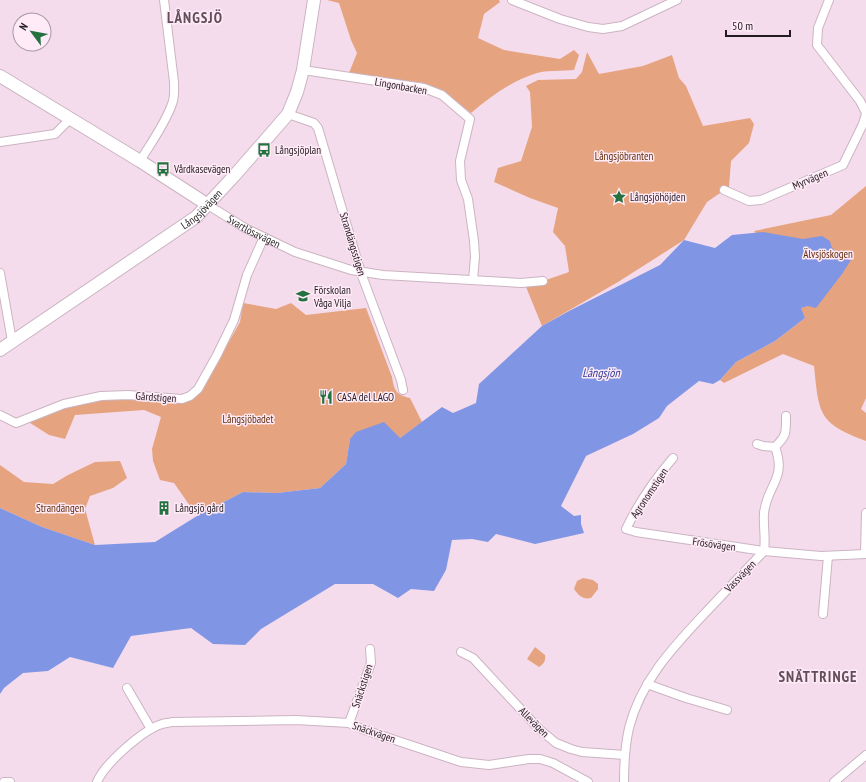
<svg xmlns="http://www.w3.org/2000/svg" width="866" height="782" viewBox="0 0 866 782" font-family="'PT Sans Narrow',sans-serif">
<style>
.green{fill:#e6a37f}
.water{fill:#8096e4}
.lines{fill:none;stroke-linecap:round;stroke-linejoin:round}
.street-casing{stroke:#cbb4c2;stroke-width:10}
.secondary-casing{stroke:#cbb4c2;stroke-width:14}
.street{stroke:#fff;stroke-width:8}
.secondary{stroke:#fff;stroke-width:12}
.labels{text-anchor:middle;dominant-baseline:central;stroke-width:3;stroke-linejoin:round;paint-order:stroke}
.street-label{font-size:11px;fill:#231b20;stroke:#ffebf7}
.poi-label{font-size:11px;fill:#231b20;stroke:#ffebf7;text-anchor:start}
.park-label{font-size:11px;fill:#602b08;stroke:#ffebf7}
.water-label{font-size:12px;font-style:italic;fill:#2d3c96;stroke:#ffebf7}
.district-label{font-size:15px;font-weight:bold;letter-spacing:1px;fill:#624d5a;stroke:#ffebf7}
</style>
<rect width="100%" height="100%" fill="#f5dcec"/>
<!-- green -->
<g class="green">
<path d="M 327,0 L 499,0 L 500,2 L 484,14 L 478,38 L 504,50 L 560,59 L 574,50 L 579,55 L 574,70 C 562,71 544,70 534,74 C 510,82 490,97 471,113 L 445,92 L 423,83 L 349,73 L 357,53 L 351,40 L 339,3 Z"/>
<path d="M 587,52 L 599,74 L 643,66 L 672,55 L 679,78 L 686,86 L 703,126 L 750,118 L 754,124 L 749,143 L 731,161 L 729,187 L 707,202 L 684,240 L 618,282 L 542,326 L 526,287 L 569,272 L 565,246 L 553,232 L 558,208 L 530,198 L 494,182 L 498,168 L 521,161 L 532,127 L 530,92 L 526,86 L 538,80 L 576,79 L 582,72 Z"/>
<path d="M 866,186 L 866,398 L 861,409 L 866,413 L 866,441 C 818,423 819,414 814,366 L 783,354 L 724,383 L 720,380 L 736,362 L 775,341 L 805,318 L 800,308 L 808,306 L 795,272 L 754,231 L 831,215 Z"/>
<path d="M 243,303 L 276,309 L 291,303 L 306,315 L 366,308 L 392,377 C 394,390 396,395 410,398 L 422,422 L 400,438 L 350,439 L 346,464 L 320,488 L 277,493 L 243,492 L 197,516 L 174,483 L 160,480 L 153,461 L 152,449 L 161,417 L 144,410 L 75,415 L 65,439 L 49,435 L 24,419 L 101,396 L 180,403 L 197,395 L 202,390 L 240,322 Z"/>
<path d="M 120,461 L 127,478 L 113,488 L 90,496 L 85,509 L 95,545 L 42,527 L 0,508 L 0,465 L 24,482 L 53,484 L 68,475 L 95,462 Z"/>
<path d="M 583,578 L 593,580 L 598,584 L 598,589 L 591,598 C 583,600 578,595 574,589 L 577,581 Z"/>
<path d="M 535,647 L 545,655 C 546,660 544,664 539,667 L 527,659 Z"/>
</g>
<!-- water -->
<path class="water" d="M 763,232 L 803,239 L 822,236 L 830,241 C 831,251 841,258 851,260 L 842,274 L 816,308 L 808,306 L 801,308 L 805,318 L 775,341 L 736,362 L 720,380 L 713,384 L 699,381 L 667,406 L 659,418 L 633,434 L 586,456 L 561,506 L 574,516 L 581,515 L 581,524 L 584,533 L 535,544 L 496,534 L 488,542 L 472,539 L 452,540 L 446,570 L 434,591 L 411,589 L 398,598 L 373,584 L 335,584 L 261,629 L 245,645 L 213,644 L 191,628 L 131,636 L 113,668 L 70,657 L 48,671 L 23,673 L 4,688 L 0,694 L 0,508 L 42,527 L 95,545 L 155,542 L 197,516 L 243,492 L 277,493 L 320,488 L 346,464 L 350,439 L 356,432 L 384,422 L 400,438 L 442,407 L 453,413 L 476,403 L 479,384 L 542,326 L 569,311 L 660,265 L 684,240 L 715,248 L 732,235 Z"/>
<g class="lines">
<defs>
<g id="street">
<path d="M 512,0 L 560,19 L 588,27 L 603,29 L 622,26 L 677,0"/>
<path d="M 829,0 L 818,28 L 817,45 L 860,101 L 866,113"/>
<path d="M 303,70 L 424,88 L 442,95 L 470,119 L 460,161 L 461,180 L 468,199 L 474,241 L 475,257 L 473,280"/>
<path d="M 288,114 L 314,123 L 318,128 L 361,273 L 401,380 L 403,390"/>
<path d="M 0,142 L 55,134 L 70,119"/>
<path d="M 140,161 C 151,143 165,124 172,104 C 175,97 174,90 174,82 L 164,0"/>
<path d="M 724,190 L 749,201 L 761,200 L 843,165 L 863,124 L 866,114"/>
<path id="s1" d="M 208,205 L 245,228 L 295,252 L 351,270 L 383,275 L 521,283 L 543,281"/>
<path d="M 0,273 L 12,341"/>
<path d="M 0,415 L 16,423 L 64,404 L 101,396 L 128,395 L 182,399 L 190,396 L 198,389 L 217,355 L 234,320 L 247,275 L 264,237"/>
<path d="M 757,444 L 763,446 L 775,447"/>
<path d="M 673,458 C 654,480 639,502 626,529 L 636,532 L 764,551 L 821,556 L 866,554"/>
<path d="M 865,554 L 866,513"/>
<path d="M 823,614 L 828,556"/>
<path d="M 461,652 L 473,658 L 539,729 L 556,743 L 571,749 L 582,752 L 625,755"/>
<path d="M 647,684 L 686,698 L 727,710"/>
<path d="M 127,688 L 151,729"/>
<path d="M 349,723 L 371,663 L 370,649"/>
<path d="M 4,782 L 10,782"/>
<path d="M 97,782 C 105,763 143,730 162,724 C 165,723 169,723 172,722 L 296,720 L 349,723 L 362,729 L 461,762 L 489,765 L 529,759 L 540,759 L 553,763 L 588,782"/>
<path d="M 624,782 C 624,764 625,746 629,728 C 641,680 675,645 707,611 C 726,591 745,571 764,551 C 766,538 763,526 764,513 C 767,485 787,479 775,447 C 787,435 786,433 786,416"/>
<path d="M 834,782 L 866,755"/>
</g>
<g id="secondary">
<path d="M 0,76 L 140,161 L 208,205"/>
<path id="s2" d="M 0,350 L 196,217 L 234,176 L 288,114 L 297,92 L 303,70 L 314,0"/>
</g>
</defs>
<!-- street casing -->
<use href="#street" class="street-casing"/>
<!-- secondary casing -->
<use href="#secondary" class="secondary-casing"/>
<!-- street -->
<use href="#street" class="street"/>
<!-- secondary -->
<use href="#secondary" class="secondary"/>
</g>
<!-- icons -->
<defs>
<symbol id="bus-bare" viewBox="-9 -9 18 18"><path d="M-5-6H5V4H4V6H2V4H-2V6H-4V4H-5ZM-3.5-4V0h7V-4ZM-3.5 1.2v1.5H-2V1.2ZM2 1.2v1.5H3.5V1.2Z" fill="#257241" stroke="#ffebf7" stroke-width="2.5" paint-order="stroke"/></symbol>
<symbol id="sight-bare" viewBox="-9 -9 18 18"><path d="M0-6L1.8-2.2L6-1.7L2.9 1.2L3.7 5.4L0 3.3L-3.7 5.4L-2.9 1.2L-6-1.7L-1.8-2.2Z" fill="#257241" stroke="#ffebf7" stroke-width="2.5" paint-order="stroke"/></symbol>
<symbol id="school-bare" viewBox="-9 -9 18 18"><path d="M0-5L7-2L0 1L-7-2ZM-4 1L0 2.5L4 1V4Q0 6-4 4Z" fill="#257241" stroke="#ffebf7" stroke-width="2.5" paint-order="stroke"/></symbol>
<symbol id="restaurant-bare" viewBox="-9 -9 18 18"><path d="M-5-6h1v4h1v-4h1v4h1v-4h1v5L-1.5 .5V6h-2V.5L-5-1ZM5-6V6H3V1.5H1.5Q1.5-4 5-6Z" fill="#257241" stroke="#ffebf7" stroke-width="2.5" paint-order="stroke"/></symbol>
<symbol id="building-bare" viewBox="-9 -9 18 18"><path d="M-4-6H4V6H1V3H-1V6H-4ZM-2.5-4.3h1.7v1.8h-1.7ZM.8-4.3h1.7v1.8H.8ZM-2.5-1h1.7V.8h-1.7ZM.8-1h1.7V.8H.8Z" fill="#257241" stroke="#ffebf7" stroke-width="2.5" paint-order="stroke"/></symbol>
</defs>
<g fill-rule="evenodd">
<use href="#bus-bare" x="254" y="140" width="20" height="20"/>
<use href="#bus-bare" x="153" y="159" width="20" height="20"/>
<use href="#sight-bare" x="609" y="187" width="20" height="20"/>
<use href="#school-bare" x="293" y="286" width="20" height="20"/>
<use href="#restaurant-bare" x="316" y="387" width="20" height="20"/>
<use href="#building-bare" x="154" y="498" width="20" height="20"/>
</g>
<g class="labels">
<!-- street labels -->
<g class="street-label">
<text transform="translate(401 86) rotate(10)">Lingonbacken</text>
<text transform="translate(810 179) rotate(-23)">Myrvägen</text>
<text stroke="none"><textPath href="#s2" startOffset="246">Långsjövägen</textPath></text>
<text stroke="none"><textPath href="#s1" startOffset="53">Svartlösavägen</textPath></text>
<text transform="translate(353 244) rotate(73)">Strandängsstigen</text>
<text transform="translate(156 397) rotate(4)">Gårdstigen</text>
<text transform="translate(649 493) rotate(-56)">Agronomstigen</text>
<text transform="translate(714 544) rotate(8)">Frösövägen</text>
<text transform="translate(740 576) rotate(-46)">Vassvägen</text>
<text transform="translate(362 686) rotate(-72)">Snäckstigen</text>
<text transform="translate(534 722) rotate(45)">Allevägen</text>
<text transform="translate(374 732) rotate(19)">Snäckvägen</text>
</g>
<!-- poi labels -->
<g class="poi-label">
<text x="275" y="150">Långsjöplan</text>
<text x="174" y="169">Vårdkasevägen</text>
<text x="630" y="197">Långsjöhöjden</text>
<text x="314" y="290">Förskolan<tspan x="314" dy="13">Våga Vilja</tspan></text>
<text x="337" y="397">CASA del LAGO</text>
<text x="175" y="508">Långsjö gård</text>
</g>
<!-- park labels -->
<g class="park-label">
<text x="624" y="156">Långsjöbranten</text>
<text x="828" y="254">Älvsjöskogen</text>
<text x="248" y="419">Långsjöbadet</text>
<text x="60" y="508">Strandängen</text>
</g>
<!-- water labels -->
<g class="water-label">
<text x="601" y="372">Långsjön</text>
</g>
<!-- district labels -->
<g class="district-label">
<text x="195" y="17">LÅNGSJÖ</text>
<text x="818" y="676">SNÄTTRINGE</text>
</g>
</g>
<!-- north arrow -->
<g transform="translate(32 32) rotate(302)"><circle r="19" fill="#ffebf7" stroke="#a798a1"/>
<path d="M0-3L7 15L0 10L-7 15Z" fill="#257241"/>
<text y="-6" font-size="11" font-weight="bold" text-anchor="middle" fill="#231b20">N</text>
</g>
<!-- scale -->
<path d="M726 30v6h64v-6" fill="none" stroke="#231b20" stroke-width="2"/>
<text x="732" y="30" font-size="12" fill="#231b20" stroke="#ffebf7" stroke-width="3" paint-order="stroke">50 m</text>
</svg>
